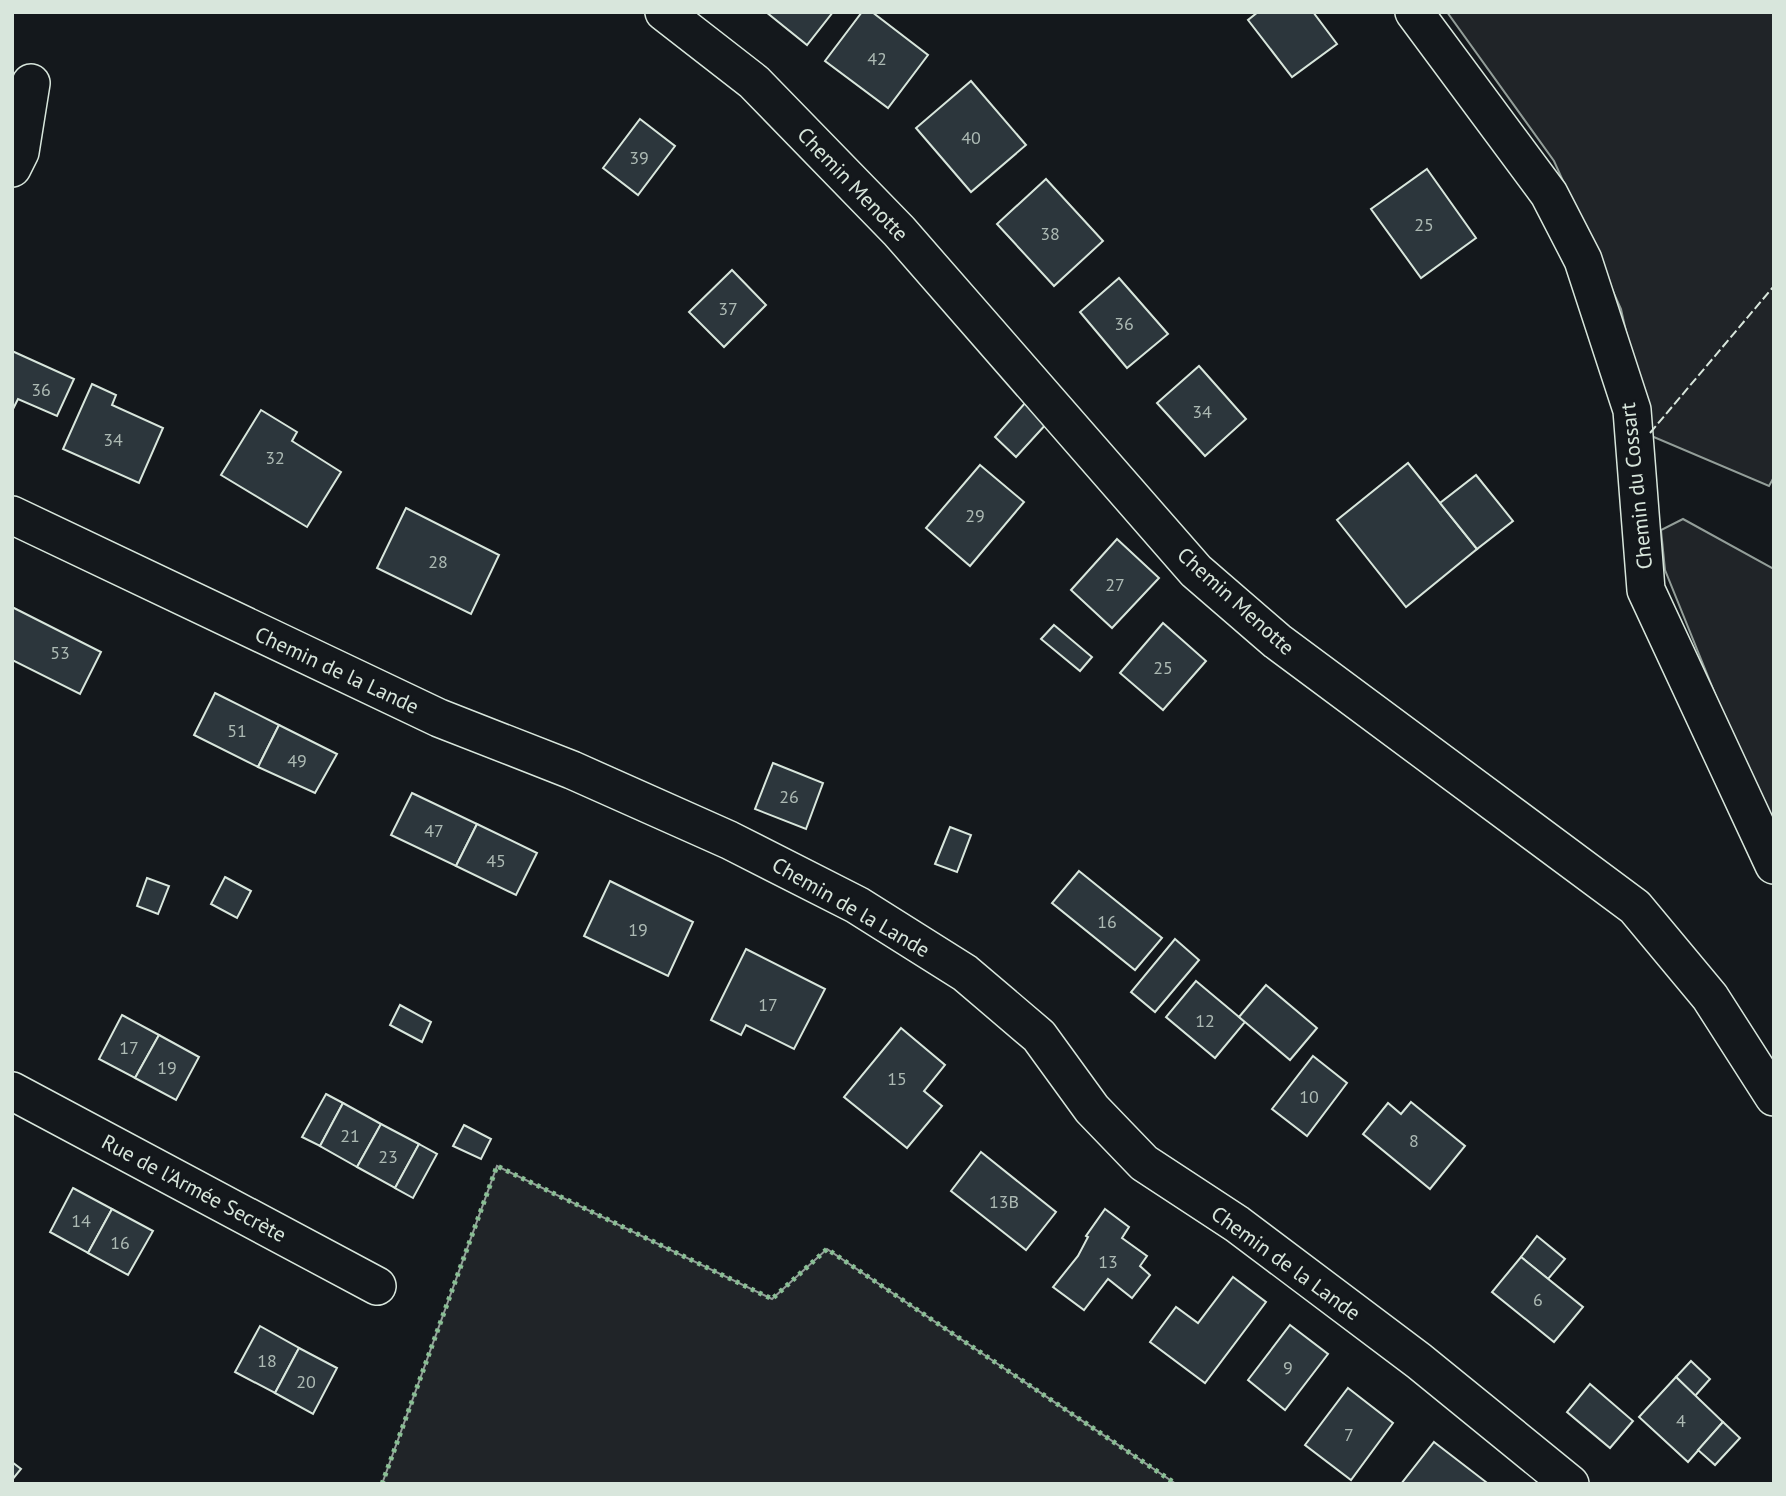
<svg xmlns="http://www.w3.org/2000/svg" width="1786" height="1496" viewBox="0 0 1786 1496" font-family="'PT Sans',sans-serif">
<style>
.green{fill:#202428;stroke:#939e99;stroke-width:2}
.building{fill:#2c363c;stroke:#d8e6dc;stroke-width:2}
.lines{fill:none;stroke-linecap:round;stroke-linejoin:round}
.street-casing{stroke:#d8e6dc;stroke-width:40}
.street{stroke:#14181c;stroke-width:37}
.hedge{stroke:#8ac095;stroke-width:5;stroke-dasharray:3.5 5;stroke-linecap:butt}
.fence{stroke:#d8e6dc;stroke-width:2;stroke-dasharray:9 3.5;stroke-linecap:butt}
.labels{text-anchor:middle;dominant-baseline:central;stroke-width:5;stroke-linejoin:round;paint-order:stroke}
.number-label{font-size:18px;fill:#adbab4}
.street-label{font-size:21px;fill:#d8e6dc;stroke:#14181c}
</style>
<rect width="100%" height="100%" fill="#14181c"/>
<!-- green -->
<g class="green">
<path d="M 1447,12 L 1774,12 L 1774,477 L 1769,486 L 1649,435 L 1621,309 L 1554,161 Z"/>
<path d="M 1683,519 L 1774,569 L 1774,840 L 1665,570 L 1661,530 Z"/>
<path d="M 497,1166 L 772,1299 L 827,1249 L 1176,1484 L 382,1484 Z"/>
</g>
<!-- building -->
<g class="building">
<path d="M 766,12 L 833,12 L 807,45 Z"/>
<path d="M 862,12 L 872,12 L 928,55 L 888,108 L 825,61 Z"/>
<path d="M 1258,12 L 1313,12 L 1337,44 L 1292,77 L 1248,20 Z"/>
<path d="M 971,81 L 1026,145 L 971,192 L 916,128 Z"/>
<path d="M 640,119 L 675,146 L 638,195 L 603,168 Z"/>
<path d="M 1427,169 L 1476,238 L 1421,278 L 1371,209 Z"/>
<path d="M 1046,179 L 1103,241 L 1054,286 L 997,224 Z"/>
<path d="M 732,270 L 766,305 L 724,347 L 689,312 Z"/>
<path d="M 1119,278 L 1168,334 L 1127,368 L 1080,312 Z"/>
<path d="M 12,351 L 74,379 L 57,416 L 18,399 L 12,411 Z"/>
<path d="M 1199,366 L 1246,419 L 1205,456 L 1157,403 Z"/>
<path d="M 92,384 L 116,395 L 112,405 L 163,428 L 139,483 L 63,449 Z"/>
<path d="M 1026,402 L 1048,422 L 1016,457 L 995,437 Z"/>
<path d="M 261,410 L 297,432 L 292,441 L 341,472 L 307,527 L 221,475 Z"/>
<path d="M 1408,463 L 1477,549 L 1406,607 L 1337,520 Z"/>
<path d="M 980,465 L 1024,502 L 970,566 L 926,528 Z"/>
<path d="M 1476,475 L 1513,521 L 1477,549 L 1440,503 Z"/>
<path d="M 406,508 L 499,555 L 471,614 L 377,568 Z"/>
<path d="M 1117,539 L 1159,578 L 1112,628 L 1071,590 Z"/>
<path d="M 12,607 L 101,652 L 80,694 L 12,660 Z"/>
<path d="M 1163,623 L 1206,661 L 1163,710 L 1120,673 Z"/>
<path d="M 1054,625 L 1092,657 L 1080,671 L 1041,639 Z"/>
<path d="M 215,693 L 279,725 L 258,767 L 194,735 Z"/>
<path d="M 279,725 L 337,754 L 315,793 L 258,767 Z"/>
<path d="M 773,763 L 823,783 L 806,829 L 755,809 Z"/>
<path d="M 412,793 L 477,824 L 456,866 L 391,835 Z"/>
<path d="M 477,824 L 537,853 L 516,895 L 456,866 Z"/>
<path d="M 950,827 L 971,835 L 957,872 L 935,864 Z"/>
<path d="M 1079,871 L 1162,938 L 1135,970 L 1052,903 Z"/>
<path d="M 225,877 L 251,891 L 237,918 L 211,904 Z"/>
<path d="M 147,878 L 169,886 L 158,914 L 137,906 Z"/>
<path d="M 610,881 L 693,922 L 668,976 L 584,936 Z"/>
<path d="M 1175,939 L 1199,960 L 1155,1012 L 1131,992 Z"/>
<path d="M 746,949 L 825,989 L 794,1049 L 746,1025 L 741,1035 L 711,1020 Z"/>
<path d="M 1196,981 L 1245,1022 L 1215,1058 L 1166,1017 Z"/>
<path d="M 1266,985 L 1317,1028 L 1290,1060 L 1239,1017 Z"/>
<path d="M 400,1005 L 431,1022 L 422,1042 L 390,1025 Z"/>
<path d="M 122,1015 L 159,1035 L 135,1078 L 99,1059 Z"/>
<path d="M 901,1028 L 945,1065 L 924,1091 L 942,1106 L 907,1148 L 844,1097 Z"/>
<path d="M 159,1035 L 199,1057 L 176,1100 L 135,1078 Z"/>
<path d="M 1313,1056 L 1347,1083 L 1307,1136 L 1272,1109 Z"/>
<path d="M 326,1094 L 343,1103 L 320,1146 L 302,1137 Z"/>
<path d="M 1411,1102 L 1465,1146 L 1430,1189 L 1363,1134 L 1388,1103 L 1401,1114 Z"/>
<path d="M 343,1103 L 381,1124 L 357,1167 L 320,1146 Z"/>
<path d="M 381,1124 L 419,1144 L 395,1188 L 357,1167 Z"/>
<path d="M 464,1125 L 491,1139 L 481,1159 L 453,1146 Z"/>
<path d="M 419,1144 L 437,1154 L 413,1198 L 395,1188 Z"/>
<path d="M 981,1152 L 1056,1212 L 1026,1250 L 951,1191 Z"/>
<path d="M 73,1188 L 112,1209 L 88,1253 L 50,1232 Z"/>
<path d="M 112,1209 L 153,1231 L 128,1275 L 88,1253 Z"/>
<path d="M 1105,1209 L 1129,1227 L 1122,1238 L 1147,1256 L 1140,1266 L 1150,1275 L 1132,1298 L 1108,1279 L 1084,1310 L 1053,1287 L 1078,1256 L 1088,1237 L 1086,1236 Z"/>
<path d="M 1537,1236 L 1565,1259 L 1548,1279 L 1521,1257 Z"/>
<path d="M 1521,1257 L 1583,1307 L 1554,1342 L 1492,1292 Z"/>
<path d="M 1233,1277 L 1266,1302 L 1205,1383 L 1150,1342 L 1176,1307 L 1198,1323 Z"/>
<path d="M 1290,1325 L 1328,1354 L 1285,1410 L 1248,1380 Z"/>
<path d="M 260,1326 L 299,1348 L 275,1393 L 235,1372 Z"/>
<path d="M 299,1348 L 337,1368 L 313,1414 L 275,1393 Z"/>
<path d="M 1691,1361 L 1710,1379 L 1695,1396 L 1676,1377 Z"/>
<path d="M 1676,1377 L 1723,1422 L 1688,1462 L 1639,1417 Z"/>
<path d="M 1590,1384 L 1633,1421 L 1610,1448 L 1567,1412 Z"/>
<path d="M 1348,1388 L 1393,1423 L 1351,1480 L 1305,1445 Z"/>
<path d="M 1723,1422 L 1740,1438 L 1715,1465 L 1698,1450 Z"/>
<path d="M 1434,1442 L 1486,1482 L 1484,1484 L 1401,1484 Z"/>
<path d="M 12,1462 L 21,1469 L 12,1480 Z"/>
</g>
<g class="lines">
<defs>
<g id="street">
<path d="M 664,12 L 754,82 L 899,231 L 1196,571 L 1277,641 L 1635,907 L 1710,997 L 1774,1097"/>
<path d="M 1414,12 L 1549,194 L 1583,260 L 1632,410 L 1646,590 L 1774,865"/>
<path d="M 12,168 L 20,152 L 31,83"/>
<path d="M 12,515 L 439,718 L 572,770 L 729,840 L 857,905 L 965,973 L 1039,1036 L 1092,1109 L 1144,1163 L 1237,1224 L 1419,1361 L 1570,1484"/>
<path d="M 12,1091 L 377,1286"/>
</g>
</defs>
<!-- street casing -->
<use href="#street" class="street-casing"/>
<!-- street -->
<use href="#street" class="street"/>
<!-- hedge -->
<path class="hedge" d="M 382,1484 L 497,1166 L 772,1299 L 827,1249 L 1176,1484"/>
<!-- fence -->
<path class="fence" d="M 1650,433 L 1774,286"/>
</g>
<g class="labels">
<!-- number labels -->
<g class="number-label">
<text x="877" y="58">42</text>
<text x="971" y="137">40</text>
<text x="639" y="157">39</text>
<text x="1424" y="224">25</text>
<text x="1050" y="233">38</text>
<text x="728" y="308">37</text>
<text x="1124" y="323">36</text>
<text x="41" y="389">36</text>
<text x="1202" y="411">34</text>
<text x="113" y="439">34</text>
<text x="275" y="457">32</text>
<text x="975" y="515">29</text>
<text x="438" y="561">28</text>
<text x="1115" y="584">27</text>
<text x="60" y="652">53</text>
<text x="1163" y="667">25</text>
<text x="237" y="730">51</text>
<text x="297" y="760">49</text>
<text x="789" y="796">26</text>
<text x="434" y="830">47</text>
<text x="496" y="860">45</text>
<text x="1107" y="921">16</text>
<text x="638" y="929">19</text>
<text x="768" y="1004">17</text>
<text x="1205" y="1020">12</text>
<text x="129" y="1047">17</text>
<text x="167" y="1067">19</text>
<text x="897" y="1078">15</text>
<text x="1309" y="1096">10</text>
<text x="350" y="1135">21</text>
<text x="1414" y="1140">8</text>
<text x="388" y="1156">23</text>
<text x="1004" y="1201">13B</text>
<text x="81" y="1220">14</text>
<text x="120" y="1242">16</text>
<text x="1108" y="1261">13</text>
<text x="1538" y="1299">6</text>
<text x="267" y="1360">18</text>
<text x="1288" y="1367">9</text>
<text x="306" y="1381">20</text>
<text x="1681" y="1420">4</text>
<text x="1349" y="1434">7</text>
</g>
<!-- street labels -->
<g class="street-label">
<text transform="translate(853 184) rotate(46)">Chemin Menotte</text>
<text transform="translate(1636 486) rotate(-96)">Chemin du Cossart</text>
<text transform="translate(1236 601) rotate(42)">Chemin Menotte</text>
<text transform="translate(337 670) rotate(25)">Chemin de la Lande</text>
<text transform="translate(851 907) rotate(30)">Chemin de la Lande</text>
<text transform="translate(194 1188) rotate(28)">Rue de l'Armée Secrète</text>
<text transform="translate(1286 1263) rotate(36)">Chemin de la Lande</text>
</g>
</g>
<!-- border -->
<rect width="1786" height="1496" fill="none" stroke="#d8e6dc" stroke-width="28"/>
</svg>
